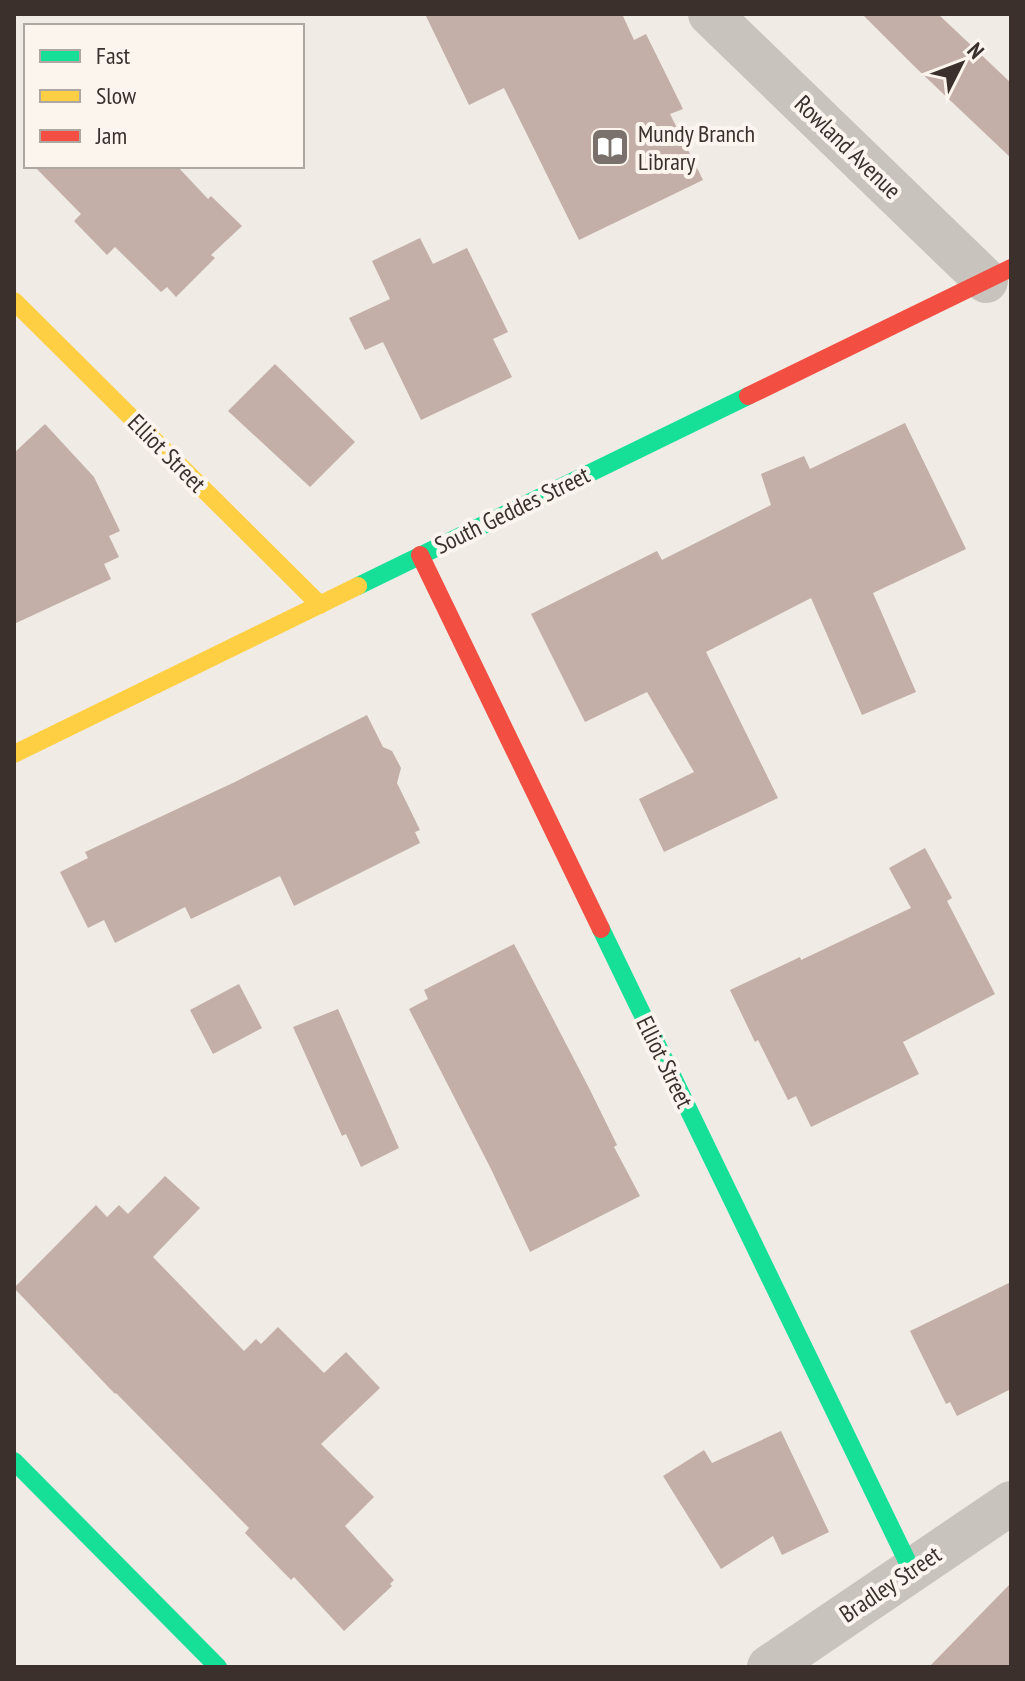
<svg xmlns="http://www.w3.org/2000/svg" width="1025" height="1681" viewBox="0 0 1025 1681" font-family="'PT Sans Narrow',sans-serif">
<style>
.building{fill:#c3afa7}
.lines{fill:none;stroke-linecap:round;stroke-linejoin:round}
.street{stroke:#c9c3be;stroke-width:44}
.fast{stroke:#16e098;stroke-width:18}
.slow{stroke:#ffcf43;stroke-width:18}
.jam{stroke:#f24e42;stroke-width:18}
.labels{text-anchor:middle;dominant-baseline:central;stroke-width:8;stroke-linejoin:round;paint-order:stroke}
.poi-label{font-size:24px;fill:#3b302b;stroke:#fbf5ee;text-anchor:start}
.street-label{font-size:24px;fill:#3b302b;stroke:#fbf5ee}
</style>
<rect width="100%" height="100%" fill="#f0ebe5"/>
<!-- building -->
<g class="building">
<path d="M 425,14 L 622,14 L 634,40 L 646,34 L 683,109 L 670,114 L 703,180 L 579,240 L 504,88 L 469,105 Z"/>
<path d="M 862,14 L 938,14 L 1011,83 L 1011,158 L 914,66 Z"/>
<path d="M 34,166 L 177,166 L 208,199 L 211,196 L 242,226 L 211,255 L 215,258 L 176,297 L 167,287 L 161,292 L 115,247 L 107,255 L 74,221 L 81,214 Z"/>
<path d="M 420,238 L 433,264 L 467,248 L 508,332 L 493,339 L 512,377 L 421,420 L 383,342 L 365,350 L 349,318 L 390,299 L 372,261 Z"/>
<path d="M 275,364 L 355,442 L 310,487 L 228,411 Z"/>
<path d="M 905,423 L 966,549 L 873,593 L 916,692 L 862,715 L 811,598 L 706,652 L 778,798 L 664,852 L 639,799 L 694,772 L 647,692 L 585,722 L 531,614 L 657,551 L 662,560 L 771,505 L 761,474 L 804,456 L 810,469 Z"/>
<path d="M 45,424 L 94,477 L 120,531 L 109,536 L 119,557 L 104,564 L 111,579 L 14,624 L 14,453 Z"/>
<path d="M 367,715 L 383,747 L 392,751 L 401,768 L 397,783 L 420,830 L 415,832 L 420,843 L 294,906 L 280,876 L 191,919 L 185,907 L 115,943 L 104,920 L 88,928 L 60,872 L 88,858 L 85,852 L 235,782 Z"/>
<path d="M 925,848 L 952,898 L 947,901 L 995,994 L 903,1042 L 919,1074 L 811,1127 L 796,1096 L 788,1100 L 758,1040 L 755,1042 L 730,990 L 800,957 L 801,960 L 911,908 L 889,868 Z"/>
<path d="M 514,944 L 589,1088 L 617,1145 L 614,1147 L 640,1196 L 530,1252 L 491,1169 L 409,1009 L 428,999 L 424,990 Z"/>
<path d="M 239,984 L 262,1028 L 213,1054 L 190,1010 Z"/>
<path d="M 338,1009 L 399,1148 L 361,1167 L 346,1134 L 342,1136 L 293,1027 Z"/>
<path d="M 165,1176 L 200,1208 L 153,1257 L 244,1351 L 256,1339 L 261,1344 L 278,1327 L 324,1373 L 346,1352 L 380,1388 L 321,1444 L 374,1497 L 345,1526 L 394,1580 L 390,1584 L 392,1586 L 344,1631 L 294,1577 L 291,1580 L 245,1533 L 249,1528 L 116,1393 L 115,1394 L 14,1288 L 96,1205 L 107,1217 L 119,1205 L 128,1214 Z"/>
<path d="M 1011,1282 L 1011,1389 L 957,1416 L 950,1402 L 946,1404 L 910,1331 Z"/>
<path d="M 781,1431 L 829,1532 L 782,1555 L 773,1536 L 721,1569 L 663,1476 L 704,1450 L 712,1463 Z"/>
<path d="M 1011,1583 L 1011,1667 L 929,1667 Z"/>
</g>
<g class="lines">
<!-- street -->
<g class="street">
<path d="M 710,14 L 986,281"/>
<path d="M 769,1667 L 1011,1503"/>
</g>
<!-- fast -->
<g class="fast">
<path d="M 358,586 L 748,396"/>
<path d="M 601,929 L 911,1569"/>
<path d="M 14,1461 L 218,1667"/>
</g>
<!-- slow -->
<g class="slow">
<path d="M 14,301 L 320,605"/>
<path d="M 14,754 L 358,586"/>
</g>
<!-- jam -->
<g class="jam">
<path d="M 748,396 L 1011,268"/>
<path d="M 420,555 L 601,929"/>
</g>
</g>
<!-- icons -->
<defs>
<symbol id="library-square" viewBox="-11 -11 22 22"><rect x="-9" y="-9" width="18" height="18" rx="4" fill="#7a716c" stroke="#fbf5ee"/><path d="M-6-4Q-3-5.5-.7-3.5V5Q-3 3-6 4ZM6-4Q3-5.5 .7-3.5V5Q3 3 6 4Z" fill="#fff"/></symbol>
</defs>
<g fill-rule="evenodd">
<use href="#library-square" x="588" y="125" width="44" height="44"/>
</g>
<g class="labels">
<!-- poi labels -->
<g class="poi-label">
<text x="638" y="133">Mundy Branch<tspan x="638" dy="28">Library</tspan></text>
</g>
<!-- street labels -->
<g class="street-label">
<text transform="translate(848 147) rotate(44)">Rowland Avenue</text>
<text transform="translate(167 453) rotate(45)">Elliot Street</text>
<text transform="translate(512 510) rotate(-26)">South Geddes Street</text>
<text transform="translate(665 1062) rotate(64)">Elliot Street</text>
<text transform="translate(890 1584) rotate(-34)">Bradley Street</text>
</g>
</g>
<!-- border -->
<rect width="1025" height="1681" fill="none" stroke="#3b302b" stroke-width="32"/>
<!-- legend -->
<rect x="24" y="24" width="280" height="144" fill="#fbf5ee" stroke="#aea6a0" stroke-width="2"/>
<rect x="40" y="50" width="40" height="12" fill="#16e098" stroke="#aea6a0" stroke-width="2"/>
<text x="96" y="64" font-size="24" fill="#3b302b">Fast</text>
<rect x="40" y="90" width="40" height="12" fill="#ffcf43" stroke="#aea6a0" stroke-width="2"/>
<text x="96" y="104" font-size="24" fill="#3b302b">Slow</text>
<rect x="40" y="130" width="40" height="12" fill="#f24e42" stroke="#aea6a0" stroke-width="2"/>
<text x="96" y="144" font-size="24" fill="#3b302b">Jam</text>
<!-- north arrow -->
<g transform="translate(961 64) rotate(48)" stroke="#fbf5ee" stroke-width="6" paint-order="stroke">
<path d="M0-6L14 30L0 20L-14 30Z" fill="#3b302b"/>
<text y="-12" font-size="22" font-weight="bold" text-anchor="middle" fill="#3b302b">N</text>
</g>
</svg>
